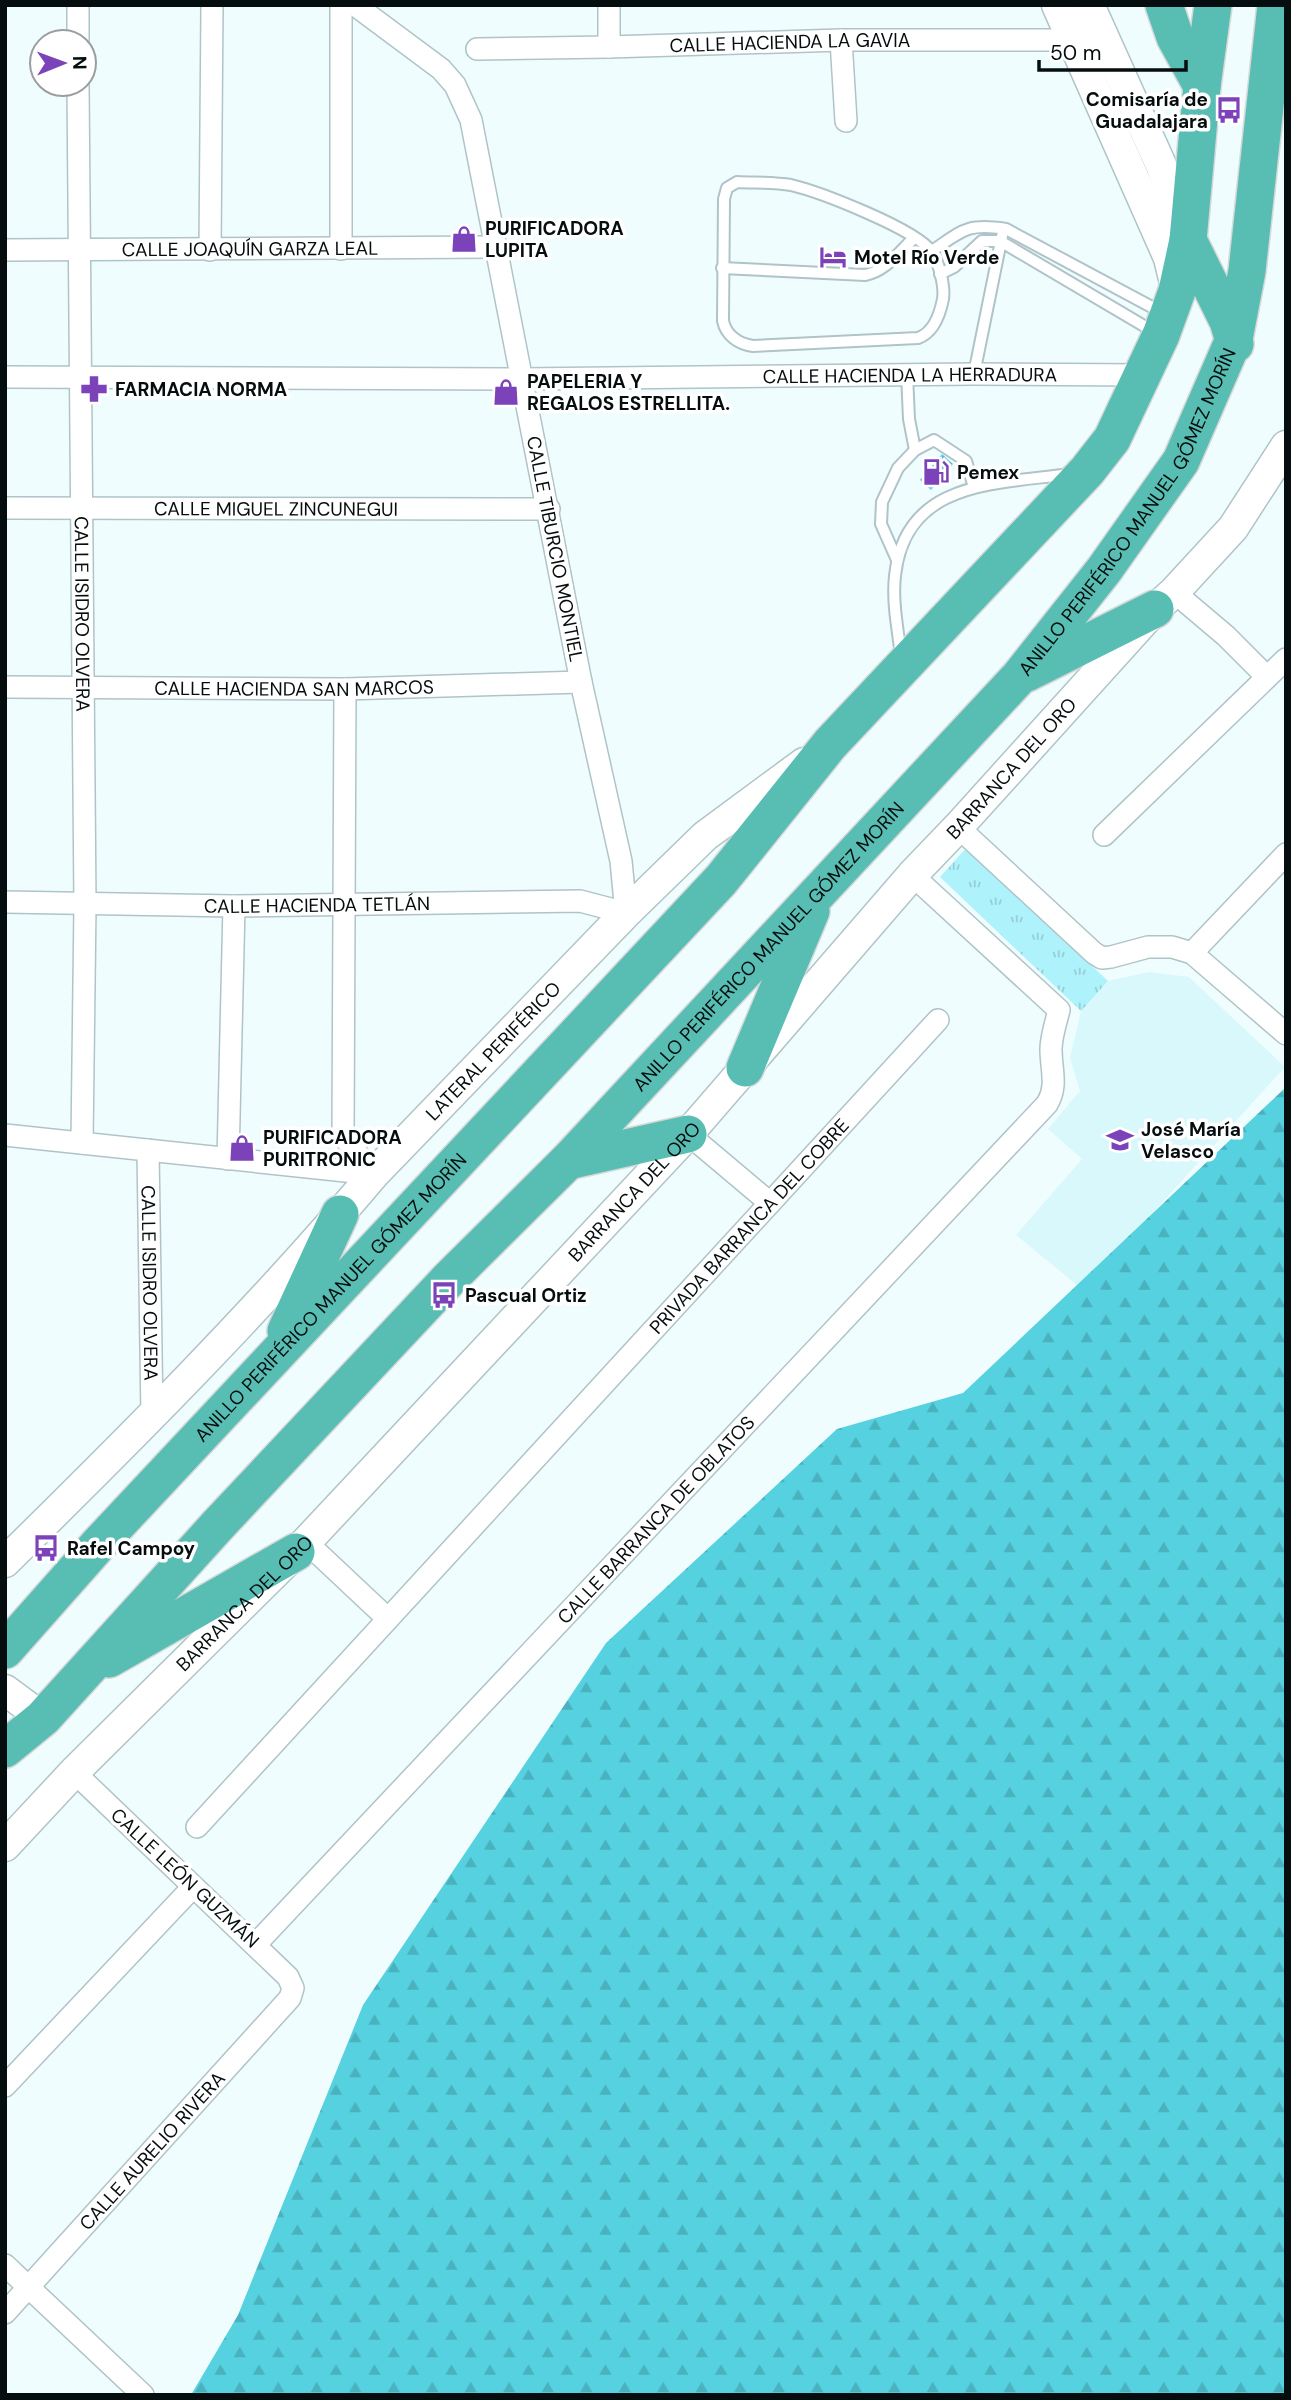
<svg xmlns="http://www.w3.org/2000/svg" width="1291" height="2400" viewBox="0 0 1291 2400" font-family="'DM Sans',sans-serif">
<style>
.built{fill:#d8f8fc}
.grass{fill:url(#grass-tufts)}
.forest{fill:url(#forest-firs)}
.building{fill:url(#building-cross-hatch)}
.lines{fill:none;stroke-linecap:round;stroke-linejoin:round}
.lane-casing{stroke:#afc4c7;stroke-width:14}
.street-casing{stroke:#afc4c7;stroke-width:24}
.secondary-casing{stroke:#afc4c7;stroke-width:33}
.highway-casing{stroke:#d7d8d8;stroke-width:40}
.lane{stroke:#fff;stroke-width:10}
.street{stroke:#fff;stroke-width:21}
.secondary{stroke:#fff;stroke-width:30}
.highway{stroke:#58beb3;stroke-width:37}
.labels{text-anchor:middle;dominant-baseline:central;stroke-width:7;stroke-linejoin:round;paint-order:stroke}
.street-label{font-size:19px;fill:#060d0e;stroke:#fff}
.poi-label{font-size:19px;font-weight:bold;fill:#060d0e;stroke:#fff;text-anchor:start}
</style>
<defs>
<pattern id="grass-tufts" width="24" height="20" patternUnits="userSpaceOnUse" patternTransform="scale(1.75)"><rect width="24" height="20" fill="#aef2fb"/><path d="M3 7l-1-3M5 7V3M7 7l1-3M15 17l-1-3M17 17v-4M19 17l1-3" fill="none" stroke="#94ced6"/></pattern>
<pattern id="forest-firs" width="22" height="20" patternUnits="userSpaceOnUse" patternTransform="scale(1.75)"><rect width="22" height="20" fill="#56d1df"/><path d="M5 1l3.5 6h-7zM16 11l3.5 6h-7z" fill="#49b2be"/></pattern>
<pattern id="building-cross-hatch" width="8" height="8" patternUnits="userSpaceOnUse" patternTransform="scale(1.75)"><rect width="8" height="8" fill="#67cff5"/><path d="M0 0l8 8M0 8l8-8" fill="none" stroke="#58b1d1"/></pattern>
</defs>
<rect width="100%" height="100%" fill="#f0fdff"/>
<!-- built -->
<path class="built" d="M 1149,972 L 1189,977 L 1285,1067 L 1083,1290 L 1016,1235 L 1082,1159 L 1048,1129 L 1080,1091 L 1070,1058 L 1081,1011 L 1108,981 Z"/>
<!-- grass -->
<path class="grass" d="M 967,847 L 1108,981 L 1081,1011 L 940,877 Z"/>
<!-- forest -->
<path class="forest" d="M 1286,1087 L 1286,2395 L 191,2395 L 238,2315 L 363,2005 L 606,1643 L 837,1429 L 963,1393 Z"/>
<!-- building -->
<path class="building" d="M 942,454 L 953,464 L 931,490 L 920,480 Z"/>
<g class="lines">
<defs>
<g id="lane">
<path d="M 737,182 C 754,183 774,182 791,185 C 820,192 916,229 932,252 C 939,263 945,286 943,299 C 940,314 933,333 918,338 L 753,346 C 738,344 726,335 723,321 L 724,199 L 727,188 Z"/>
<path d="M 932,251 C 963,230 967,223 1006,229 L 1163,313"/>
<path d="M 722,268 L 865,275 C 886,271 899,252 914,238"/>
<path d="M 940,274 L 954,267 L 982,241 L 1000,241 L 1156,333"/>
<path d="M 907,374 L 909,419 L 915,450"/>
<path d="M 974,374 L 1002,236"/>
<path d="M 897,560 L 881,524 L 882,502 L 898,468 L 915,450 L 934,440 L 966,461 L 974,487"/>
<path d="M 901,656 C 898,630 892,602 895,576 C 905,480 997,484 1070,474"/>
</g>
<g id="street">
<path d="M 78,5 L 78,42"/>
<path d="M 841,40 L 846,121"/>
<path d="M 609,47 L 609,5"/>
<path id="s1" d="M 477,49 L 609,47 L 841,40 L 1073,40 L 1085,36"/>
<path id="s2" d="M 78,84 L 85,905 L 82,1143"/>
<path d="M 341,249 L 341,5"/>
<path id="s3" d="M 5,250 L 496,247"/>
<path d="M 210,250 L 212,5"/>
<path id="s4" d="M 5,377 L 521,379 L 974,374 L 1144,375"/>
<path id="s5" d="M 5,508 L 549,509"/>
<path d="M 1174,592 L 1226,636 L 1267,677"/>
<path id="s6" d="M 5,687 L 345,689 L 581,682"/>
<path d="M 345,689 L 343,1136 L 374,1174"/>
<path d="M 958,827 L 1094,953 L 1102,958 L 1111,957 L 1148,947 L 1172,947 L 1192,953 L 1286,1034"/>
<path d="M 1104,835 L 1286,659"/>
<path id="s7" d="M 5,902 L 234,906 L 580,901 L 626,913 L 621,861 L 581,682 L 471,120 L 455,85 L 441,69 L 355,5"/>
<path d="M 1192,953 L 1286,854"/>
<path d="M 688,1134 L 770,1203"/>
<path d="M 5,1135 L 374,1174"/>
<path id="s8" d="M 148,1150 L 152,1417"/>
<path d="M 228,1159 L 234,906"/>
<path d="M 306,1542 L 388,1619"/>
<path id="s9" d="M 197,1827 L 938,1020"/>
<path id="s10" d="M 256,1944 L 1047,1104 C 1058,1086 1051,1070 1051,1049 C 1051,1037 1056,1022 1059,1010 L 912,875"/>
<path d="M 5,2086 L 193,1887"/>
<path d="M 5,2265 L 143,2395"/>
<path id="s11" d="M 5,2313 L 290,1998 L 293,1988 L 288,1977 L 74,1772"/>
</g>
<g id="secondary">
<path d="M 1057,5 L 1169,258 L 1177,291"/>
<path d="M 1089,5 L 1161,165 L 1187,237"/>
<path id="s12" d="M 5,1562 C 132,1437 259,1310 374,1174 L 626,913 L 705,836 L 804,763"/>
<path d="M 5,1690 L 43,1718"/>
<path id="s13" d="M 5,1846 L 74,1772 L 306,1542 L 688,1134 L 912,875 L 958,827 L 1155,609 L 1174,592 L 1233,528 L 1286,446"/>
</g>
<g id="highway">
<path d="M 1164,5 L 1175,37 L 1202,86"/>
<path d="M 1188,240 L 1228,321 L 1235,344"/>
<path d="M 1027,673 L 1155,609"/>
<path d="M 745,1068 L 811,911"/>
<path d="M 568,1161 L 688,1134"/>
<path d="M 286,1331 L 340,1214"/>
<path id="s14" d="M 5,1650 L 97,1546 L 721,880 L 830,744 L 1087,471 L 1112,439 L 1161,335 L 1177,291 L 1188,240 L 1202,86 L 1213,5"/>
<path d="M 109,1659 L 296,1552"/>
<path id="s15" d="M 5,1749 L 43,1718 L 217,1526 L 448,1280 L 568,1161 L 1020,676 L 1104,570 L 1181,461 L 1234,339 L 1247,271 L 1276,5"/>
</g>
</defs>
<!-- lane casing -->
<use href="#lane" class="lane-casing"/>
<!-- street casing -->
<use href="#street" class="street-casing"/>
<!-- secondary casing -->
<use href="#secondary" class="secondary-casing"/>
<!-- highway casing -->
<use href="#highway" class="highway-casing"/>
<!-- lane -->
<use href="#lane" class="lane"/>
<!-- street -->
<use href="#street" class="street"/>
<!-- secondary -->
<use href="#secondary" class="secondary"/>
<!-- highway -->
<use href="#highway" class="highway"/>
</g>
<!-- icons -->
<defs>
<symbol id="bus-bare" viewBox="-9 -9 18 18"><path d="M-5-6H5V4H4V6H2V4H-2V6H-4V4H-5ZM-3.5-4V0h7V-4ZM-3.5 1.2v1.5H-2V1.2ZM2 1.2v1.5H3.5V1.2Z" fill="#7b42b9" stroke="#fff" stroke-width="2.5" paint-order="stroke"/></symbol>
<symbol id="shop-bare" viewBox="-9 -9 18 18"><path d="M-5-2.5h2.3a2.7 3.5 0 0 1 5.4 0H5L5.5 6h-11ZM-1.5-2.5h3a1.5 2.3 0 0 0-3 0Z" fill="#7b42b9" stroke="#fff" stroke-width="2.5" paint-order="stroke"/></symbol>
<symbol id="hotel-bare" viewBox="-9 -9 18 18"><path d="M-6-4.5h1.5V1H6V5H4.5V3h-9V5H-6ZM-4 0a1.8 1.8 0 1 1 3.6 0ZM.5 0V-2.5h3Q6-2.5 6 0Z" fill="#7b42b9" stroke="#fff" stroke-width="2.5" paint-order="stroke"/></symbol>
<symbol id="pharmacy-bare" viewBox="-9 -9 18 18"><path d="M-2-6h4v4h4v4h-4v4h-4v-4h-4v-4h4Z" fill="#7b42b9" stroke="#fff" stroke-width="2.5" paint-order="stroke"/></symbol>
<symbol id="fuel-bare" viewBox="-9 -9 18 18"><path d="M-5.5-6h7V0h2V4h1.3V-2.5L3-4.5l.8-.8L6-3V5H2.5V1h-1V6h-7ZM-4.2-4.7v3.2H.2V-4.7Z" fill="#7b42b9" stroke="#fff" stroke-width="2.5" paint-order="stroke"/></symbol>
<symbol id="school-bare" viewBox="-9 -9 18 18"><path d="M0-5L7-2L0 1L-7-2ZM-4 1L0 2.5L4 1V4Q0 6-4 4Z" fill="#7b42b9" stroke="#fff" stroke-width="2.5" paint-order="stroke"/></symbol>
</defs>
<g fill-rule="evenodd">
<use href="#bus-bare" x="1210" y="91" width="38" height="38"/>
<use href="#shop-bare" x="445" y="220" width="38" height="38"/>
<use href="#hotel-bare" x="814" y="238" width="38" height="38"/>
<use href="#pharmacy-bare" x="75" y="370" width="38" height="38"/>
<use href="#shop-bare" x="487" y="373" width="38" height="38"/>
<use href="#fuel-bare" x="917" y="453" width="38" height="38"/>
<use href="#school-bare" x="1101" y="1121" width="38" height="38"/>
<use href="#shop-bare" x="223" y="1129" width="38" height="38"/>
<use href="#bus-bare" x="425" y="1276" width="38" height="38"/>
<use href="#bus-bare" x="27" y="1529" width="38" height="38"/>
</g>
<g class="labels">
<!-- street labels -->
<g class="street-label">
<text stroke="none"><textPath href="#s1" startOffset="313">CALLE HACIENDA LA GAVIA</textPath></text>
<text stroke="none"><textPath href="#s3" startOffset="245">CALLE JOAQUÍN GARZA LEAL</textPath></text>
<text stroke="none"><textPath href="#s4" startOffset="905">CALLE HACIENDA LA HERRADURA</textPath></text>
<text stroke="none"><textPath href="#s5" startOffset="271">CALLE MIGUEL ZINCUNEGUI</textPath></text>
<text stroke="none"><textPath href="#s15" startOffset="1675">ANILLO PERIFÉRICO MANUEL GÓMEZ MORÍN</textPath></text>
<text transform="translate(555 549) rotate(79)">CALLE TIBURCIO MONTIEL</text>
<text stroke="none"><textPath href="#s2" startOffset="530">CALLE ISIDRO OLVERA</textPath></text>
<text stroke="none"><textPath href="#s6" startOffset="289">CALLE HACIENDA SAN MARCOS</textPath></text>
<text stroke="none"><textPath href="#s13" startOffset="1475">BARRANCA DEL ORO</textPath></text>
<text stroke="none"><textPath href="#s7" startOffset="312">CALLE HACIENDA TETLÁN</textPath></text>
<text stroke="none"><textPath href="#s15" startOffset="1108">ANILLO PERIFÉRICO MANUEL GÓMEZ MORÍN</textPath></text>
<text stroke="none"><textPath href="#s12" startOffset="707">LATERAL PERIFÉRICO</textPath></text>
<text stroke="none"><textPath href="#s13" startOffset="908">BARRANCA DEL ORO</textPath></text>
<text stroke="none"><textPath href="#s9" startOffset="816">PRIVADA BARRANCA DEL COBRE</textPath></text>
<text stroke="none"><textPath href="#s8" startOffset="133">CALLE ISIDRO OLVERA</textPath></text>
<text stroke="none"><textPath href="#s14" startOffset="480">ANILLO PERIFÉRICO MANUEL GÓMEZ MORÍN</textPath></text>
<text stroke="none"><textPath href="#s10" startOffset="583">CALLE BARRANCA DE OBLATOS</textPath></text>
<text stroke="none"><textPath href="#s13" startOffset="341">BARRANCA DEL ORO</textPath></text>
<text transform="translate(185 1878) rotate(43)">CALLE LEÓN GUZMÁN</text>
<text stroke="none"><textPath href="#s11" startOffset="219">CALLE AURELIO RIVERA</textPath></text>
</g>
<!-- poi labels -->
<g class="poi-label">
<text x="1208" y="99" text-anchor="end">Comisaría de<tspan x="1208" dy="22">Guadalajara</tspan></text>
<text x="485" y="228">PURIFICADORA<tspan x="485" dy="22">LUPITA</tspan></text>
<text x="854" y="257">Motel Río Verde</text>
<text x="527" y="381">PAPELERIA Y<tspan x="527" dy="22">REGALOS ESTRELLITA.</tspan></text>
<text x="115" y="389">FARMACIA NORMA</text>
<text x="957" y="472">Pemex</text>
<text x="1141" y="1129">José María<tspan x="1141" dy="22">Velasco</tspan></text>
<text x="263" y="1137">PURIFICADORA<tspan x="263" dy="22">PURITRONIC</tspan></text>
<text x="465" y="1295">Pascual Ortiz</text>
<text x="67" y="1548">Rafel Campoy</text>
</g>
</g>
<!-- border -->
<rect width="1291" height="2400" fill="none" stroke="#060d0e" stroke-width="14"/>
<!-- north arrow -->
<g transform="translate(63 63) rotate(89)"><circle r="33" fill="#ffffff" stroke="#9b9e9f" stroke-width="2"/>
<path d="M0-5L12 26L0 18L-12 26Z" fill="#7b42b9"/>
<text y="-10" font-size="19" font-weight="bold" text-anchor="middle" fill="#060d0e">N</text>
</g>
<!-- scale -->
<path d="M1039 60v10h147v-10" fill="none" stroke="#060d0e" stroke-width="3.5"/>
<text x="1050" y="60" font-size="21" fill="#060d0e" stroke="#ffffff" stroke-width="5" paint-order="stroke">50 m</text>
</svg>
